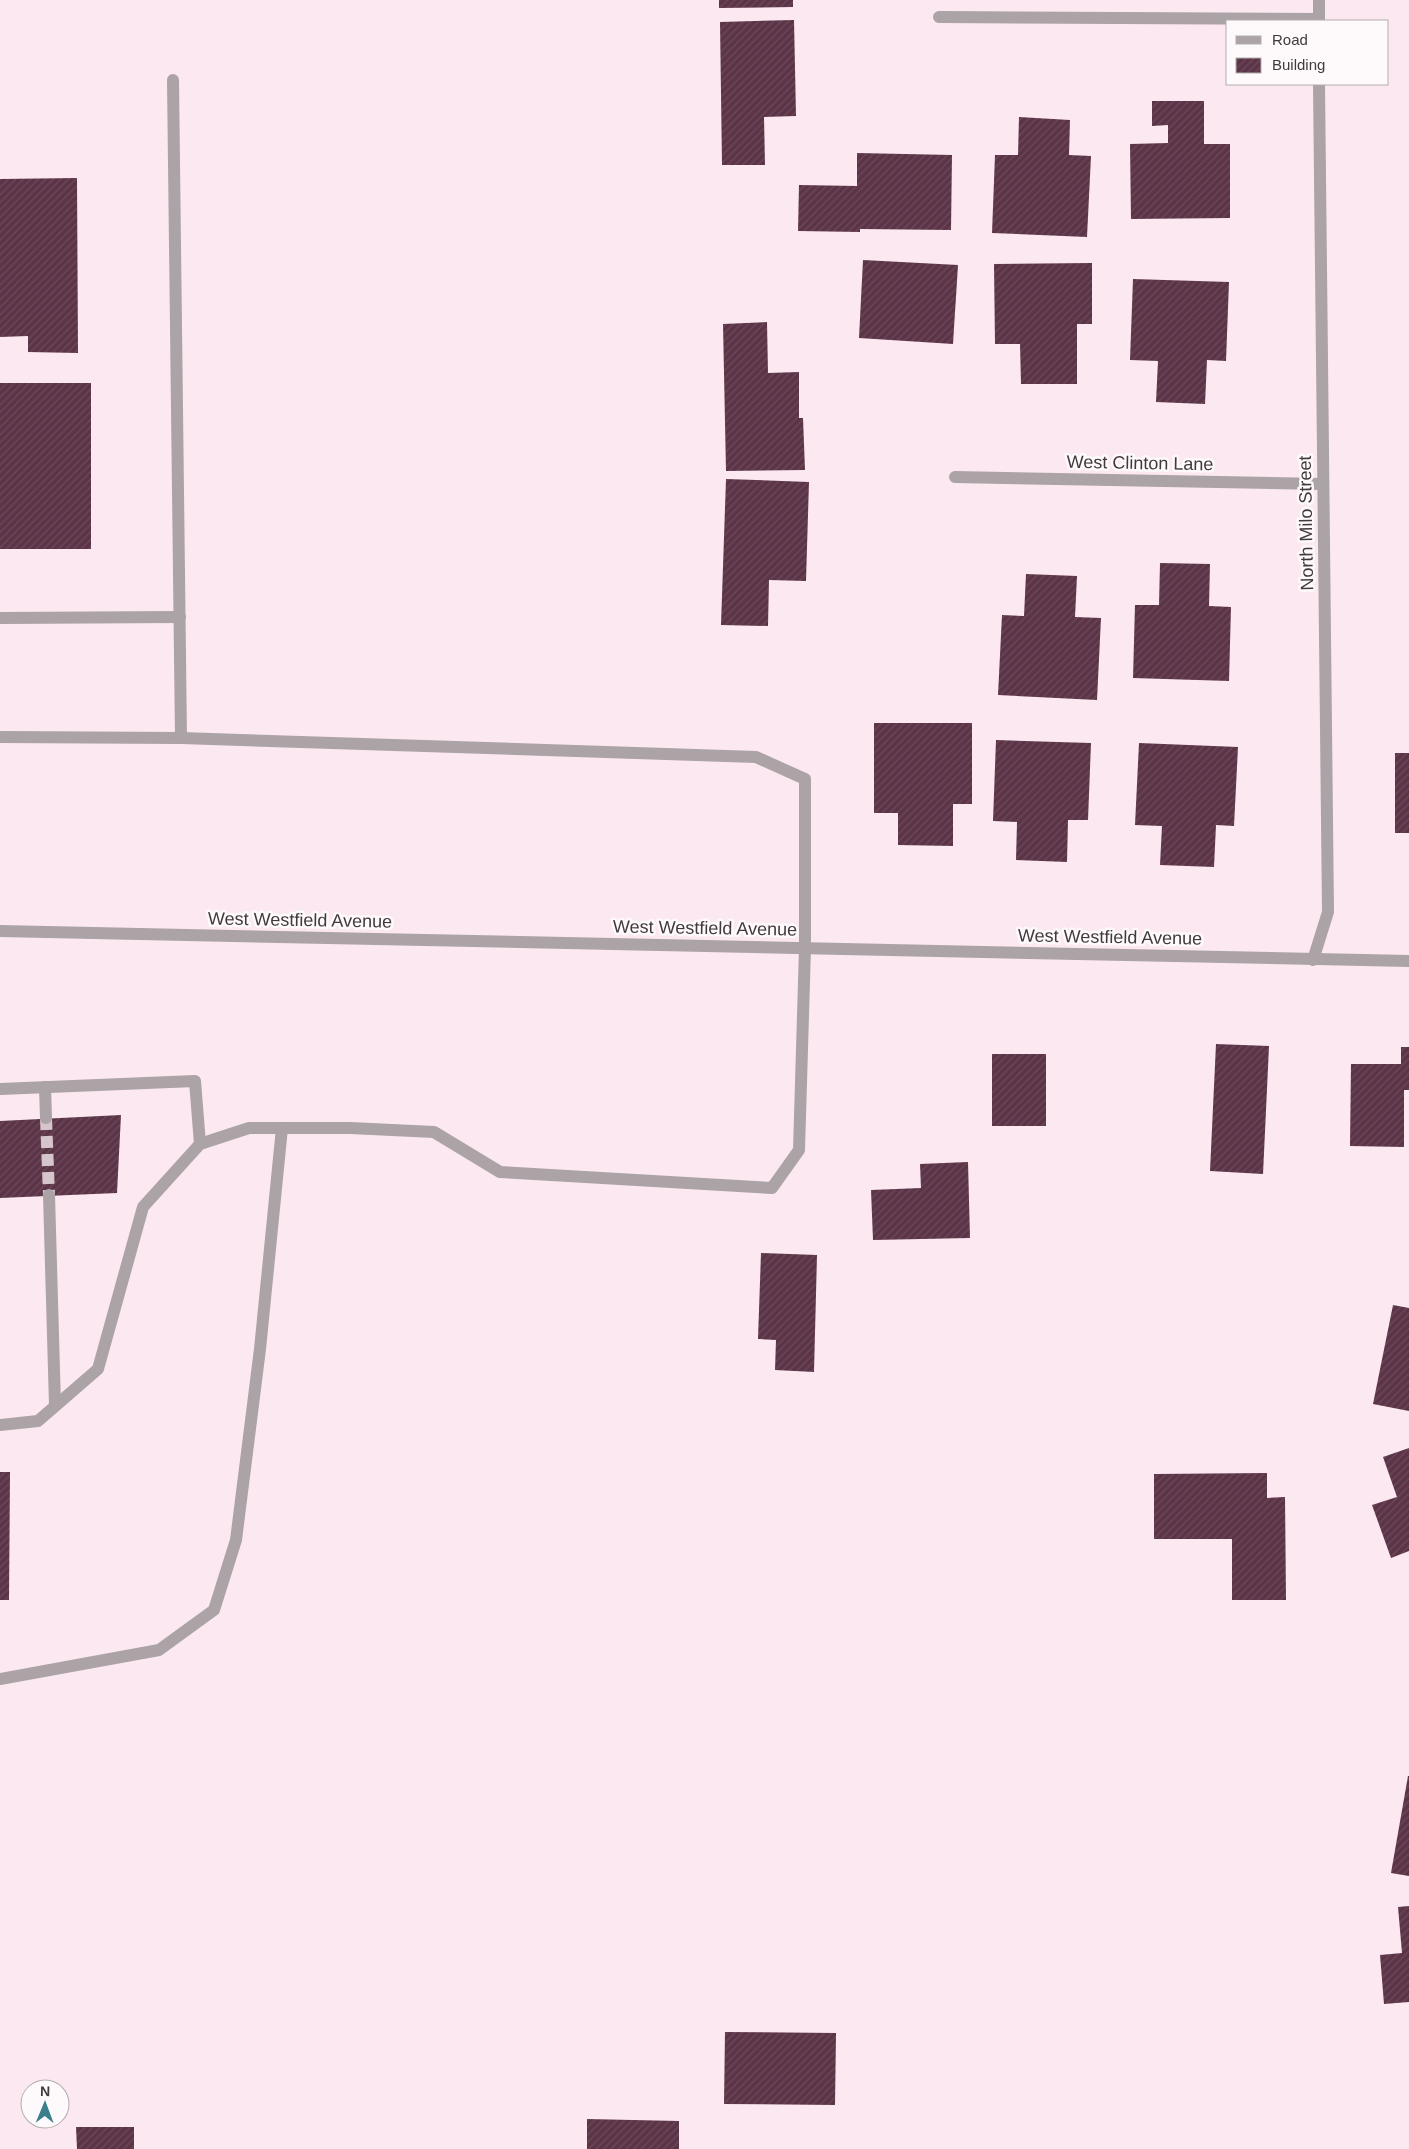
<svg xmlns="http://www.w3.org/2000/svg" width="1409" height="2149" viewBox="0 0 1409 2149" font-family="Helvetica,sans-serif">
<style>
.building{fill:url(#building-hatch)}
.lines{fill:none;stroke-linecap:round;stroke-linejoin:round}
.minor-tunnel{stroke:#d7c5cc;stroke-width:12;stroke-dasharray:12 6;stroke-linecap:butt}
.minor{stroke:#aba3a6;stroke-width:12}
.labels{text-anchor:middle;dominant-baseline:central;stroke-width:5;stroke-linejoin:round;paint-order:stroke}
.street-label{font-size:18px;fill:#41393c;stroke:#fefafc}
</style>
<defs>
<pattern id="building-hatch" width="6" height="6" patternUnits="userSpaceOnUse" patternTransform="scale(1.25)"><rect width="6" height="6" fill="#5c3447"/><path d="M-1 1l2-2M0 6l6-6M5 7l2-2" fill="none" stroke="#6c4a5a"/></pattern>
</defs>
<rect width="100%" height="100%" fill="#fce8f0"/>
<!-- building -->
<g class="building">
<path d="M 719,0 L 793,0 L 793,7 L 719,8 Z"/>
<path d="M 794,20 L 796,116 L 764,117 L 765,165 L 722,165 L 720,22 Z"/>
<path d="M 1152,101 L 1204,101 L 1204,144 L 1230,144 L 1230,218 L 1131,219 L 1130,144 L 1168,143 L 1168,125 L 1152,126 Z"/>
<path d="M 1019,117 L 1070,120 L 1069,155 L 1091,156 L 1087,237 L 992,233 L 995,155 L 1018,155 Z"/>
<path d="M 857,153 L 952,155 L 951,230 L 860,229 L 860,232 L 798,231 L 799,185 L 857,186 Z"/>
<path d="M 77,178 L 78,353 L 28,352 L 28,336 L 0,337 L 0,179 Z"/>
<path d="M 863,260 L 958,265 L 953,344 L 859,338 Z"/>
<path d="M 1092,263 L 1092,324 L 1077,324 L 1077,384 L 1021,384 L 1020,344 L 995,344 L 994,264 Z"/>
<path d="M 1133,279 L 1229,282 L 1226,361 L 1207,360 L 1205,404 L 1156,402 L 1158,361 L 1130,360 Z"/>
<path d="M 767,322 L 768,373 L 799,372 L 799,418 L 803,418 L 805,470 L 726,471 L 723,324 Z"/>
<rect x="0" y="383" width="91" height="166"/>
<path d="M 726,479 L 809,482 L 806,581 L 769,580 L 768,626 L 721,625 Z"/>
<path d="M 1160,563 L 1210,564 L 1209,606 L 1231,607 L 1229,681 L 1133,678 L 1135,605 L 1159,605 Z"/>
<path d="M 1026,574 L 1077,576 L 1075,617 L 1101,618 L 1097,700 L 998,695 L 1002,615 L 1024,616 Z"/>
<path d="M 874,723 L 972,723 L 972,804 L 953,804 L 953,846 L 898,845 L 898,813 L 874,813 Z"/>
<path d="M 996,740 L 1091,743 L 1088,820 L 1068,820 L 1067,862 L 1016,860 L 1017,822 L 993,821 Z"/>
<path d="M 1139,743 L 1238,747 L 1234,826 L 1216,825 L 1214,867 L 1160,865 L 1162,826 L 1135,825 Z"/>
<rect x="1395" y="753" width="14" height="80"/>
<path d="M 1216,1044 L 1269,1046 L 1263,1174 L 1210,1171 Z"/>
<path d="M 1401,1047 L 1409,1047 L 1409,1090 L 1404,1090 L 1404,1147 L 1350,1146 L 1351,1064 L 1401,1064 Z"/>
<rect x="992" y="1054" width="54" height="72"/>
<path d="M 121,1115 L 117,1193 L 0,1198 L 0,1121 Z"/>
<path d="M 968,1162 L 970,1238 L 873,1240 L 871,1190 L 921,1188 L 920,1164 Z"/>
<path d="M 761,1253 L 817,1255 L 814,1372 L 775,1370 L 776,1340 L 758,1339 Z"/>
<path d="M 1393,1305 L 1409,1308 L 1409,1411 L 1373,1404 Z"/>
<path d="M 1409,1448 L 1409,1551 L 1391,1558 L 1372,1505 L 1397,1497 L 1383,1457 Z"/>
<path d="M 0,1472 L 10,1472 L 9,1600 L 0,1600 Z"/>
<path d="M 1267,1473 L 1267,1498 L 1285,1497 L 1286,1600 L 1232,1600 L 1232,1539 L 1154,1539 L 1154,1474 Z"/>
<path d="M 1408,1776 L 1409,1776 L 1409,1876 L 1391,1873 Z"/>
<path d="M 1409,1906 L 1409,2002 L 1384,2004 L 1380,1955 L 1402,1953 L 1398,1907 Z"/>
<path d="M 725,2032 L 836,2033 L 835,2105 L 724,2104 Z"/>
<path d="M 587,2119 L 679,2121 L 679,2149 L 587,2149 Z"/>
<path d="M 76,2127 L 134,2127 L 134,2149 L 77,2149 Z"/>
</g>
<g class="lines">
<!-- minor-tunnel -->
<path class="minor-tunnel" d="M 46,1118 L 49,1195"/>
<!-- minor -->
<g class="minor">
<path d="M 939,17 L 1319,19"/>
<path d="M 1319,21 L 1319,0"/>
<path d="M 955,477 L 1323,484"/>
<path d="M 0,618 L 180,617"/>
<path d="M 0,737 L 181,738"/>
<path d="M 0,931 L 1409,961"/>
<path d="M 1313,960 L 1328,912 L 1319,84"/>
<path d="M 45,1087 L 46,1118"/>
<path d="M 0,1089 L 195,1081 L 200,1144"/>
<path d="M 49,1195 L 55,1405"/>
<path d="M 0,1425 L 38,1421 L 98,1369 L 143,1207 L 200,1144 L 249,1128 L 350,1128 L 434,1132 L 500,1172 L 772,1188 L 799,1150 L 805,948 L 805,779 L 756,757 L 181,738 L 173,80"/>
<path d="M 0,1679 L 159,1650 L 214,1610 L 236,1540 L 260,1349 L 282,1128"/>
</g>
</g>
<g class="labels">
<!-- street labels -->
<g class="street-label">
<text transform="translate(1140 463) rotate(1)">West Clinton Lane</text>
<text transform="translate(1306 523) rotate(-91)">North Milo Street</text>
<text transform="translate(300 920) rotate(1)">West Westfield Avenue</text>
<text transform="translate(705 928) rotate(1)">West Westfield Avenue</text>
<text transform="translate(1110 937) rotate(1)">West Westfield Avenue</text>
</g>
</g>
<!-- legend -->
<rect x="1226" y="20" width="162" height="65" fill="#fefafc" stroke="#b2adaf"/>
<rect x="1236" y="36" width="25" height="8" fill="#aba3a6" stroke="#b2adaf"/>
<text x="1272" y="45" font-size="15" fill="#41393c">Road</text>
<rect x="1236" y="58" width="25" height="15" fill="url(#building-hatch)" stroke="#b2adaf"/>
<text x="1272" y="70" font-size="15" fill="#41393c">Building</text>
<!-- north arrow -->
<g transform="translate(45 2104) rotate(1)"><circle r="24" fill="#fefafc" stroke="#b2adaf"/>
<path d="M0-4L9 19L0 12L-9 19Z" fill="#3a7f8c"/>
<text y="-8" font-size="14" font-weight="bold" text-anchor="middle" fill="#41393c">N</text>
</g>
</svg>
